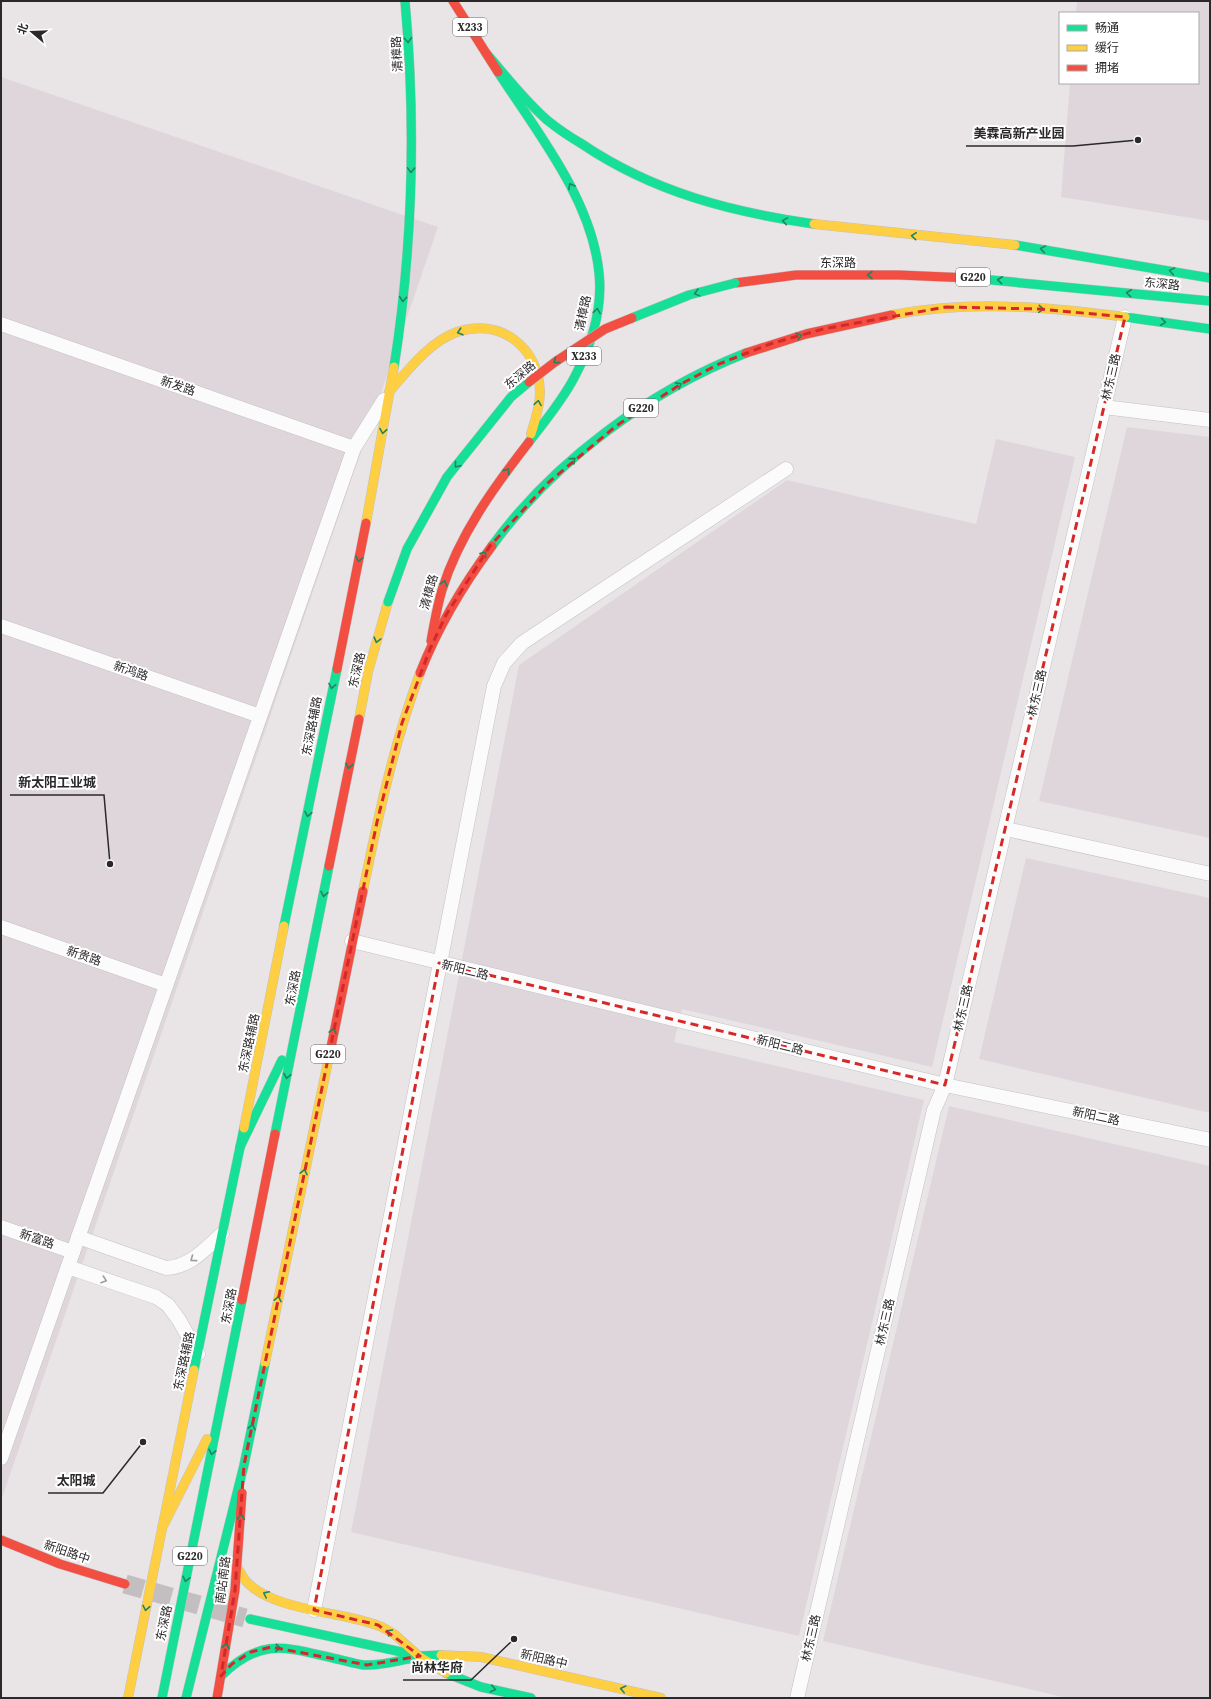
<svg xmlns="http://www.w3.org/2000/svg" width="1211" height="1699" viewBox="0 0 1211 1699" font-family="'Source Serif 4','Noto Sans SC',serif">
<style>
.built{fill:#dfd6dc}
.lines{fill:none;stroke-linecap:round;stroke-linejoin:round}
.secondary-tunnel{stroke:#c3bfc1;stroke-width:19;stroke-dasharray:19 10;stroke-linecap:butt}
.street-casing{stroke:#c4c1c2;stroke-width:15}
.fast-casing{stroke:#c4c1c2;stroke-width:10}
.slow-casing{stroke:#c4c1c2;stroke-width:10}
.jam-casing{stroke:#c4c1c2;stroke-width:10}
.street{stroke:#fcfbfb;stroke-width:14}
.fast{stroke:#16e098;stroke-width:9}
.slow{stroke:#ffcf43;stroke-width:9}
.jam{stroke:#f24e42;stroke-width:9}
.fast-bridge-casing{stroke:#c4c1c2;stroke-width:10;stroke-linecap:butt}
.jam-bridge-casing{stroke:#c4c1c2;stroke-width:10;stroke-linecap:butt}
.fast-bridge{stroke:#16e098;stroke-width:9}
.jam-bridge{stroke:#f24e42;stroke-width:9}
.oneway{stroke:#208460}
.oneway2{stroke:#9e9c9c}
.marked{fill:none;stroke:#d62828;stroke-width:3;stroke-dasharray:8 5;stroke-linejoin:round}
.labels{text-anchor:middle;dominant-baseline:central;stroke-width:4;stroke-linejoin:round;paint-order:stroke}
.shield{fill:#fff;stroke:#6b6869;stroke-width:1}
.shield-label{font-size:11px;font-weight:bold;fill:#2b2829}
.street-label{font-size:12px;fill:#2b2829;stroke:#fff}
.leader{fill:none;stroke:#2b2829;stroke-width:1.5}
.callout-dot{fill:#2b2829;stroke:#fff;stroke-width:1.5}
.callout-label{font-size:13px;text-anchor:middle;font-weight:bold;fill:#2b2829;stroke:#fff;stroke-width:4;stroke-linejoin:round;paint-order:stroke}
</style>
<rect width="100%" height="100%" fill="#e9e5e7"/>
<!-- built -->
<g class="built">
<path d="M 1077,1 L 1210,1 L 1210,221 L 1061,197 L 1070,83 L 1198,83 L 1198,13 L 1076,13 Z"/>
<path d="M 1,77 L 438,227 L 1,1501 Z"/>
<path d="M 1127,427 L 1210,437 L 1210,838 L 1039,801 Z"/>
<path d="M 996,439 L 1075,457 L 932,1067 L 682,1009 L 674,1042 L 924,1100 L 799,1636 L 351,1532 L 519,665 L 787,480 L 976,524 Z"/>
<path d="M 1026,858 L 1210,898 L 1210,1113 L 979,1059 Z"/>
<path d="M 949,1106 L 1210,1166 L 1210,1698 L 1067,1698 L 823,1641 Z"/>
</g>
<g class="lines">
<!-- secondary-tunnel -->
<path class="secondary-tunnel" d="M 125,1584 L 245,1618"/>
<defs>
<g id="street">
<path d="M 1,324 L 354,448"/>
<path d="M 1104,407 L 1210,420"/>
<path d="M 1,626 L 260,716"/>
<path d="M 1006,829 L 1210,874"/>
<path d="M 1,927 L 166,985"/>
<path d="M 352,941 L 945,1085 L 1210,1140"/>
<path d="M 1,1227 L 73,1252"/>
<path d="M 78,1237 L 166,1268 C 190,1267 205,1249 222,1234"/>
<path d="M 68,1267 L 156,1297 L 168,1305 L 179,1320 L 198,1354"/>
<path d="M 1,1458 L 354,448 L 384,400"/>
<path d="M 314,1610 L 494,686 L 504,663 L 522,643 L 786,469"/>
<path d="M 797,1698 L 934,1110 L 945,1085 L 1125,317"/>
</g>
<g id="fast">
<path d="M 486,53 C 506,76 524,100 547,120 C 558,129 570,137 582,144 C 653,192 731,212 814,224"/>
<path d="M 498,72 C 537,132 592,200 599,273 C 603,309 591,346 574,378 C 562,401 545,421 529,442"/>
<path d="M 1015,245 L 1210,278"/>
<path d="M 970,278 L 1210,301"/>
<path d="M 1125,317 L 1210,329"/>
<path d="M 394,367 C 413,246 416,123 405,1"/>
<path d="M 492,546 C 553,462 649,391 746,353"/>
<path d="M 284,926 L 337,669"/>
<path d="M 275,1134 L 329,866"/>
<path d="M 240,1147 L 282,1060"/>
<path d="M 194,1370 L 244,1128"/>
<path d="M 250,1619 L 420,1656 L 441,1655"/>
<path d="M 446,1673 L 481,1687 L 531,1698"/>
<path d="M 221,1676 C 262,1636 287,1648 337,1659 C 346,1661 355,1664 364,1665 C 381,1666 397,1661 413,1658"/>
<path d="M 162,1698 L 242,1300"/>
<path d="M 186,1698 L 244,1465 L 265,1363"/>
</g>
<g id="slow">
<path d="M 814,224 L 1015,245"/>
<path d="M 892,315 C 970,300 1048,307 1125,317"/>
<path d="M 389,392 C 408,370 429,342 457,332 C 501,317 539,348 540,392 C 540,407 535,421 531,434"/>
<path d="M 366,523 L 394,367"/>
<path d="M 359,719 L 368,672 L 388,602"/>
<path d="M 363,891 C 378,817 394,743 420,673"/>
<path d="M 244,1128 L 284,926"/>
<path d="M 265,1363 L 330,1052"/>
<path d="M 162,1528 L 207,1439"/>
<path d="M 237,1567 C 240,1571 242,1576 245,1580 C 272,1612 345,1611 382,1627 L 394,1634 L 420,1657 L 446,1673"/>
<path d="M 441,1655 L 481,1657 L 661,1698"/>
<path d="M 128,1698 L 194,1370"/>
</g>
<g id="jam">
<path d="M 453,1 L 498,72"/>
<path d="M 735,283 L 796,275 L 899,275 L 970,278"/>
<path d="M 746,353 L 806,334 L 892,315"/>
<path d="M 431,641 C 434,624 437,607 442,590 C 459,535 494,487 529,442"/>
<path d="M 337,669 L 366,523"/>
<path d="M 420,673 C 438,627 463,585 492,546"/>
<path d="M 329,866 L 359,719"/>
<path d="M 330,1052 L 363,891"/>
<path d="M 242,1300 L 275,1134"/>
<path d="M 1,1540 L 60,1564 L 125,1584"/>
<path d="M 217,1698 L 235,1590 L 242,1493"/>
</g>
</defs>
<!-- street casing -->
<use href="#street" class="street-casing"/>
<!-- fast casing -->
<use href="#fast" class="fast-casing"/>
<!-- slow casing -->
<use href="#slow" class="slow-casing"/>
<!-- jam casing -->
<use href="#jam" class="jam-casing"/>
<!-- street -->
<use href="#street" class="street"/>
<!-- fast -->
<use href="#fast" class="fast"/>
<!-- slow -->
<use href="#slow" class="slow"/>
<!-- jam -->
<use href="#jam" class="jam"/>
<defs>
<g id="fast-bridge">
<path d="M 632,318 L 689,295 L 735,283"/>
<path d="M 388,602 L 407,549 L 447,477 L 511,397 L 529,382"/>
</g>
<path id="jam-bridge" d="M 529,382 L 555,362 L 605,329 L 632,318"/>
</defs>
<!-- fast-bridge casing -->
<use href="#fast-bridge" class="fast-bridge-casing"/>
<!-- jam-bridge casing -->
<use href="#jam-bridge" class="jam-bridge-casing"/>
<!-- fast-bridge -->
<use href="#fast-bridge" class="fast-bridge"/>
<!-- jam-bridge -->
<use href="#jam-bridge" class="jam-bridge"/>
</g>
<!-- one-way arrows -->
<defs><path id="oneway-chevron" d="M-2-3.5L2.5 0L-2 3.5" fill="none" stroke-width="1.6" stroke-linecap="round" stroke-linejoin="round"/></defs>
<g class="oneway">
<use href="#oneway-chevron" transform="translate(408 40) rotate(87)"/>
<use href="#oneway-chevron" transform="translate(411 170) rotate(92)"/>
<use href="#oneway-chevron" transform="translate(571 186) rotate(-119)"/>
<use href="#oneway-chevron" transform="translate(785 221) rotate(-171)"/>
<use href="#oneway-chevron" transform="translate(914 236) rotate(-175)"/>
<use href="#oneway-chevron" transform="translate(1043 249) rotate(-170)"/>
<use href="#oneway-chevron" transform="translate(1172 271) rotate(-170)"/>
<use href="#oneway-chevron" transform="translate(870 275) rotate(180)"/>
<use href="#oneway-chevron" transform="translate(1000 280) rotate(-174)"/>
<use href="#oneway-chevron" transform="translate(697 293) rotate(165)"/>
<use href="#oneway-chevron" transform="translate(1129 293) rotate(-174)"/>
<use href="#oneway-chevron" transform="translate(403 299) rotate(95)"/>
<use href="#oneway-chevron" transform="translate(1041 309) rotate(4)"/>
<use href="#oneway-chevron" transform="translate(597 311) rotate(-81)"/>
<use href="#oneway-chevron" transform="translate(1163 322) rotate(8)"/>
<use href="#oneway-chevron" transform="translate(460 332) rotate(162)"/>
<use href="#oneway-chevron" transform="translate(799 336) rotate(-16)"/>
<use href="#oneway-chevron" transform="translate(556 361) rotate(144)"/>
<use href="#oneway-chevron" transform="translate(679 385) rotate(-29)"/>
<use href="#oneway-chevron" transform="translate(538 403) rotate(-81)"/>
<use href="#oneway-chevron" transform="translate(383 431) rotate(99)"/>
<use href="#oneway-chevron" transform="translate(573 460) rotate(-42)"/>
<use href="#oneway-chevron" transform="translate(457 465) rotate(129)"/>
<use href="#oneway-chevron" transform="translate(507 471) rotate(-54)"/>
<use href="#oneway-chevron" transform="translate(484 554) rotate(-55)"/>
<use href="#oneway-chevron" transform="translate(359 559) rotate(102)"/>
<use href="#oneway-chevron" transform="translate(444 583) rotate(-73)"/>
<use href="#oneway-chevron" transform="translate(377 640) rotate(105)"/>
<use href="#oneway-chevron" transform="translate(332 686) rotate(101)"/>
<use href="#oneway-chevron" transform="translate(349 766) rotate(101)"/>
<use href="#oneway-chevron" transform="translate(308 814) rotate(101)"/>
<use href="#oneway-chevron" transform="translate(324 894) rotate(101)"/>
<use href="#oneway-chevron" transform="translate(333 1031) rotate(-78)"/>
<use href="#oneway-chevron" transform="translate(287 1076) rotate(101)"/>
<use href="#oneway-chevron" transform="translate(304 1172) rotate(-78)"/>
<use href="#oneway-chevron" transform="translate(278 1299) rotate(-78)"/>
<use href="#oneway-chevron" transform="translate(252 1427) rotate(-78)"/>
<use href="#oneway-chevron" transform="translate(212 1452) rotate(102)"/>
<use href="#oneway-chevron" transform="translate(241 1517) rotate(-86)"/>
<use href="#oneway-chevron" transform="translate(186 1579) rotate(102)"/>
<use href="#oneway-chevron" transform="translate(266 1594) rotate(-153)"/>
<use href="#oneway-chevron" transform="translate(146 1608) rotate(101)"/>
<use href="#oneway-chevron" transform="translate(389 1632) rotate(-149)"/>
<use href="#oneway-chevron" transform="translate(226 1646) rotate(-80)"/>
<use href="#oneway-chevron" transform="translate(278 1648) rotate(5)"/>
<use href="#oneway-chevron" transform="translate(493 1689) rotate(13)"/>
<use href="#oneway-chevron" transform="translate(623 1689) rotate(-167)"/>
</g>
<g class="oneway2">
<use href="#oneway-chevron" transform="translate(193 1259) rotate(144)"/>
<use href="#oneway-chevron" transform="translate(104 1280) rotate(19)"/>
</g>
<!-- marked area -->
<path class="marked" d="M 946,307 L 1040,309 L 1125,317 L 945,1085 L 439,963 L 314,1610 L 378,1625 L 420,1656 L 367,1665 L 271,1647 L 251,1652 L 232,1664 L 221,1676 L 235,1590 L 244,1465 L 377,822 L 402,723 L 430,649 L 446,615 L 490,546 L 549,482 L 616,426 L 681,384 L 719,364 L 770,344 L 823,329 Z"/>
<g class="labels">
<!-- shield labels -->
<g class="shield">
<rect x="453" y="18" width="34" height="18" rx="3"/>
<rect x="956" y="268" width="34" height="18" rx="3"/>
<rect x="567" y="347" width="34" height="18" rx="3"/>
<rect x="624" y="399" width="34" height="18" rx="3"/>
<rect x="311" y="1045" width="34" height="18" rx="3"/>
<rect x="173" y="1547" width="34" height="18" rx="3"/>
</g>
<g class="shield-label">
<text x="470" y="27">X233</text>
<text x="973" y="277">G220</text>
<text x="584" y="356">X233</text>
<text x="641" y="408">G220</text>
<text x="328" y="1054">G220</text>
<text x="190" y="1556">G220</text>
</g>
<!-- street labels -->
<g class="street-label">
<text transform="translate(397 54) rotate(-93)">清樟路</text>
<text x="838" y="263">东深路</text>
<text transform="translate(1162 284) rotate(6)">东深路</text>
<text transform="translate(583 313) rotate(-78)">清樟路</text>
<text transform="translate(520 375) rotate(-40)">东深路</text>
<text transform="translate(1111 377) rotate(-77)">林东三路</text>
<text transform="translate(178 386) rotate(19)">新发路</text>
<text transform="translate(429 592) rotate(-74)">清樟路</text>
<text transform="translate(357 670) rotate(-77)">东深路</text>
<text transform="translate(131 671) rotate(19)">新鸿路</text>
<text transform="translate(1037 693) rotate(-77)">林东三路</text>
<text transform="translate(312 726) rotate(-79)">东深路辅路</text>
<text transform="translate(84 956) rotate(19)">新贵路</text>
<text transform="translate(465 970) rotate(14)">新阳二路</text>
<text transform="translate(293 988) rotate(-79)">东深路</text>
<text transform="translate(963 1008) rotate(-77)">林东三路</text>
<text transform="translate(249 1043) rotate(-78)">东深路辅路</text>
<text transform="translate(780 1045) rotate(14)">新阳二路</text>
<text transform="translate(1096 1116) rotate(12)">新阳二路</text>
<text transform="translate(37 1239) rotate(19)">新富路</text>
<text transform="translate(229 1306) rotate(-79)">东深路</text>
<text transform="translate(885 1322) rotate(-77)">林东三路</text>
<text transform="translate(184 1361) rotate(-78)">东深路辅路</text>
<text transform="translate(67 1552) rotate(19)">新阳路中</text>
<text transform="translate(223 1580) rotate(-83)">南站南路</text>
<text transform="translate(164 1623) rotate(-78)">东深路</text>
<text transform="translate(811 1638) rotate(-77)">林东三路</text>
<text transform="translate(544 1659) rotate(13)">新阳路中</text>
</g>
</g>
<!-- callouts -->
<path class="leader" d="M1138 140L1073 146H966M110 864L104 795H10M143 1442L103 1493H48M514 1639L471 1680H403"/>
<g class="callout-dot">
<circle cx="1138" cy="140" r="4"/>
<circle cx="110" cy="864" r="4"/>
<circle cx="143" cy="1442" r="4"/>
<circle cx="514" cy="1639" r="4"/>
</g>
<g class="callout-label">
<text x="1019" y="138">美霖高新产业园</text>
<text x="57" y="787">新太阳工业城</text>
<text x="76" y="1485">太阳城</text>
<text x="437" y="1672">尚林华府</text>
</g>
<!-- border -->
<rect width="1211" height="1699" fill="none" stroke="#2b2829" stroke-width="4"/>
<!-- legend -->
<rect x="1059" y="12" width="140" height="72" fill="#ffffff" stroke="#aaa9a9"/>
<rect x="1067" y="25" width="20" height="6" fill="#16e098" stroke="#aaa9a9"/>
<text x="1095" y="32" font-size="12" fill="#2b2829">畅通</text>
<rect x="1067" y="45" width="20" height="6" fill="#ffcf43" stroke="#aaa9a9"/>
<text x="1095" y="52" font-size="12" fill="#2b2829">缓行</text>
<rect x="1067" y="65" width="20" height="6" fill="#f24e42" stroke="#aaa9a9"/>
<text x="1095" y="72" font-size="12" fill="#2b2829">拥堵</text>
<!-- north arrow -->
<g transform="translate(32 32) rotate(289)" stroke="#ffffff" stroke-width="3" paint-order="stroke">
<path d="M0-3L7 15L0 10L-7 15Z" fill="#2b2829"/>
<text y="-6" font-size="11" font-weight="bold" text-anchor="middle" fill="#2b2829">北</text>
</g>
</svg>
